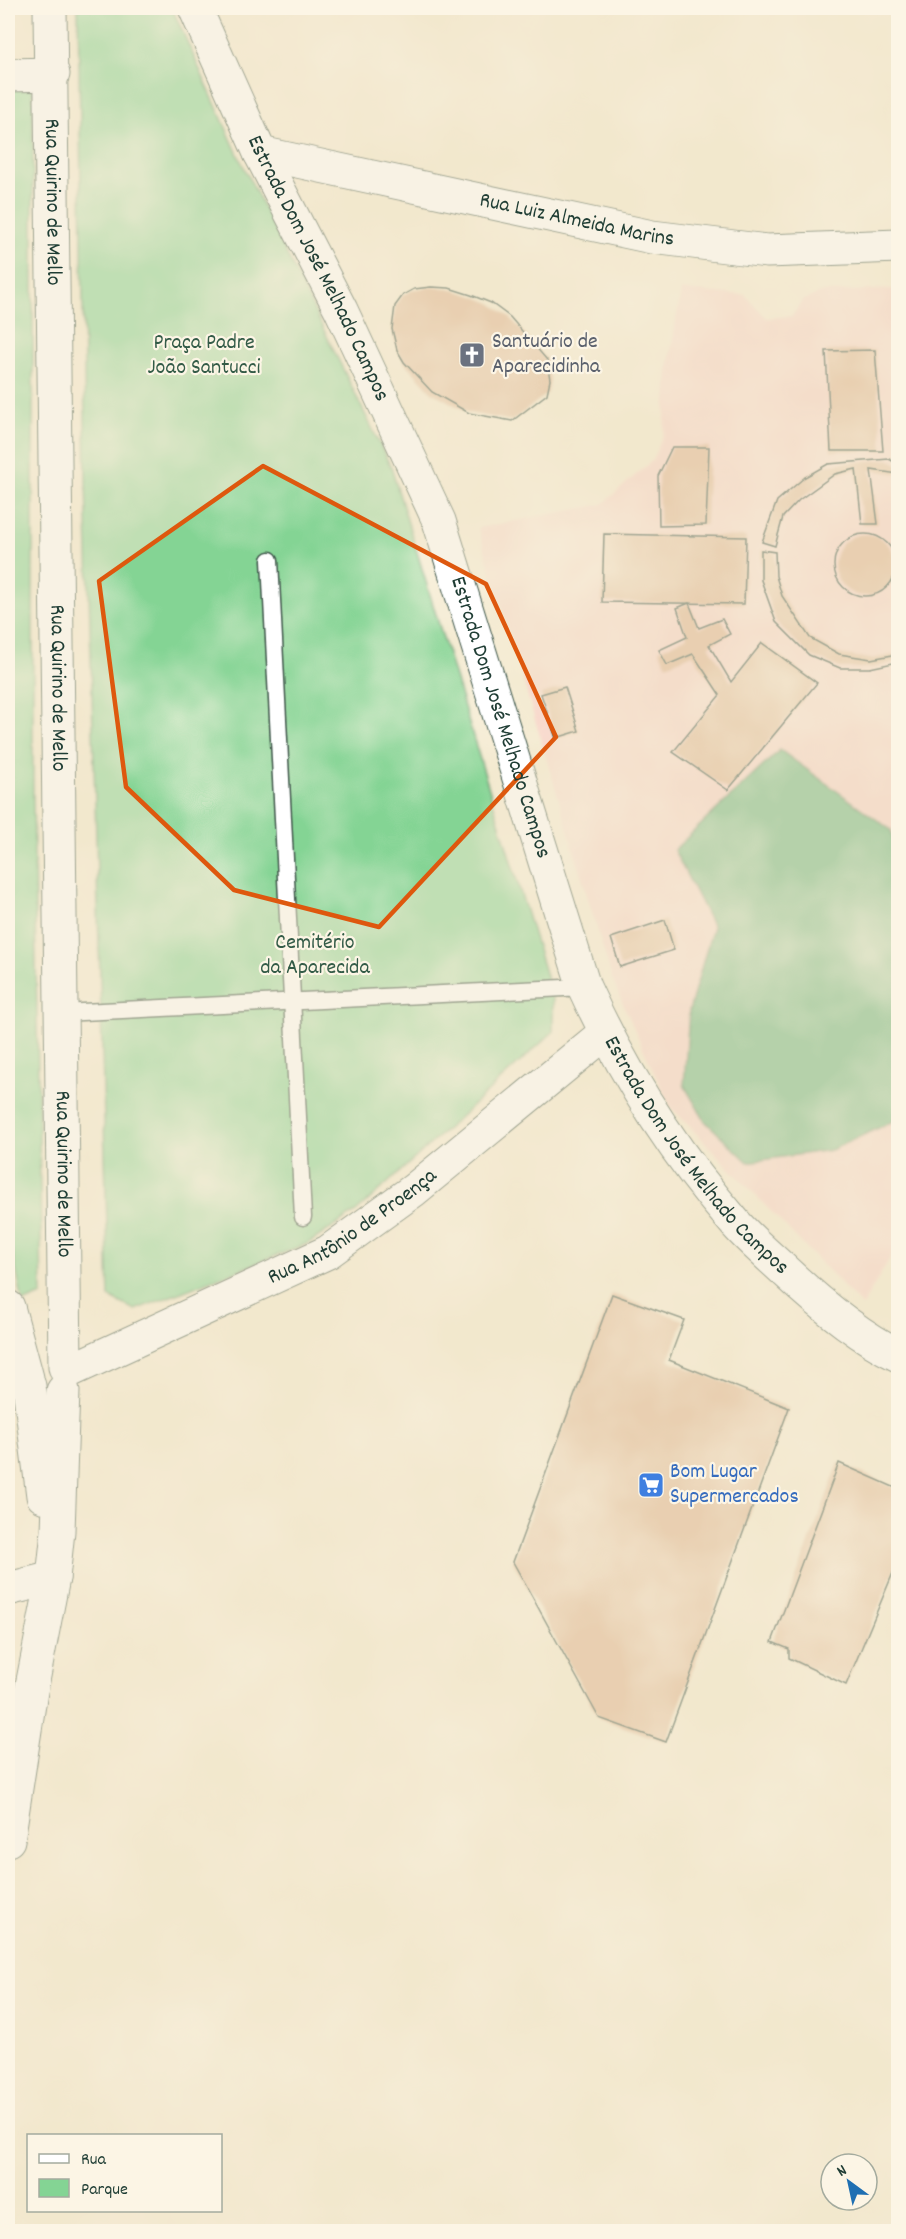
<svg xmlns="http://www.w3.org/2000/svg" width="906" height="2239" viewBox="0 0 906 2239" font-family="Dekko,sans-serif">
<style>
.built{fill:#f7d1c6}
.green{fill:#84d494;stroke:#528864;stroke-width:1.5}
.forest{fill:#6bb67e;stroke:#457a59;stroke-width:1.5}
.building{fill:#ddb28e}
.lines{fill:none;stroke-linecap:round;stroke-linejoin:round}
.service-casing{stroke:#3f574b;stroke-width:19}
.minor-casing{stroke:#3f574b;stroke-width:35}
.tertiary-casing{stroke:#3f574b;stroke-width:35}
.service{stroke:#fff;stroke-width:16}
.minor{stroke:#fff;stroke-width:33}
.tertiary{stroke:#fff;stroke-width:33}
.marked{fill:none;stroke:#de580e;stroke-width:4.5;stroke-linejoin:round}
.labels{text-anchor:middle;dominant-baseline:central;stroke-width:4.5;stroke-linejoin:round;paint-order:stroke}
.street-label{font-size:22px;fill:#1f3d34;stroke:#fcf5e5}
.worship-label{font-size:22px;fill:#5b616d;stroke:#fcf5e5;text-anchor:start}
.park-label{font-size:22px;fill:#335b47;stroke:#fcf5e5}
.shop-label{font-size:22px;fill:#366cbe;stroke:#fcf5e5;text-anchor:start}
</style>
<rect width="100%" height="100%" fill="#fcf5e5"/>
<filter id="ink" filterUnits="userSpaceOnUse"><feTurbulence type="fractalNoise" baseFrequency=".0167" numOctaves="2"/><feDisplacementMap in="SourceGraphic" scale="12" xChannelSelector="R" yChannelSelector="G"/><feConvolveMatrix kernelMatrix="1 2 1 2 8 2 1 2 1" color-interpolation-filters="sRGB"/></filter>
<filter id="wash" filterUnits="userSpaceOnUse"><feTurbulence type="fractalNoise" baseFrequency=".008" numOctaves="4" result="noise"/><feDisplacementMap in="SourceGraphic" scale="24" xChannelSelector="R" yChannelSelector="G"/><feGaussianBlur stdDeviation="1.35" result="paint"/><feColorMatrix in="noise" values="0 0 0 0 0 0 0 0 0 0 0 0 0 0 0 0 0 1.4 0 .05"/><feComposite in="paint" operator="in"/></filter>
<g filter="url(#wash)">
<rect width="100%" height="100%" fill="#f2e8cd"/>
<!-- built -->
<path class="built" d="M 898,289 L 898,1244 L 862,1306 L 669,1105 L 613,982 L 478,528 L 603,504 L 653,460 L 664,433 L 668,368 L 681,290 L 745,295 L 767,318 L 792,316 L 802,301 L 822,292 Z"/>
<!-- green -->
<g class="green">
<path d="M 78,8 L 172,8 L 241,161 L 391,467 L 553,999 L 553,1032 L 356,1212 L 309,1243 L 135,1310 L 109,1297 L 86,483 Z"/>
<path d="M 8,89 L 33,89 L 33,798 L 42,1295 L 23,1303 L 8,1231 Z"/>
</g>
<!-- forest -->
<path class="forest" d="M 780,750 L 891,830 L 898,866 L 898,1119 L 831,1150 L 748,1162 L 705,1121 L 684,1085 L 689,1011 L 713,927 L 674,850 Z"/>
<g id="blocks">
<!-- building -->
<g class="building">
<path d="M 431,287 L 449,288 L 471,295 L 491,303 L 510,317 L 547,360 L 550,380 L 547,394 L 512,421 L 469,413 L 432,392 L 404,362 L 397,350 L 392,329 L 395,306 L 403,295 L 414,289 Z"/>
<path d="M 875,350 L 883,451 L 831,451 L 826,351 Z"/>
<path d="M 672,447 L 709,447 L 706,525 L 659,526 L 658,476 Z"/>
<path d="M 889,459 L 898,464 L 898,474 L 871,470 L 878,524 L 862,524 L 856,469 L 835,474 L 799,500 L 783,517 L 775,546 L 762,542 L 777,501 L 805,477 L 828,464 Z"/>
<circle cx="865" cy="565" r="31"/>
<path d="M 604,534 L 746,537 L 744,604 L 602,602 Z"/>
<path d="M 761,550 L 775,552 L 776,576 L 782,596 L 810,638 L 839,654 L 871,659 L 898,654 L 898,662 L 870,668 L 840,668 L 809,655 L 776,622 L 761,580 Z"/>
<path d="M 689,603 L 699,628 L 722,619 L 730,634 L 709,645 L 731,682 L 762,643 L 817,683 L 728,790 L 673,752 L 720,695 L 693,654 L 667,665 L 659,650 L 687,637 L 677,608 Z"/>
<path d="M 565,687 L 579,731 L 556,738 L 541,694 Z"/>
<path d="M 665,920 L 674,950 L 620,967 L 611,938 Z"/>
<path d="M 612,1294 L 684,1320 L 669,1360 L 789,1408 L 666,1742 L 599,1718 L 513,1562 Z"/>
<path d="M 839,1463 L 898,1489 L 898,1561 L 846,1685 L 789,1658 L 789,1649 L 772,1642 Z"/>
</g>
</g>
</g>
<g filter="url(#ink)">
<use href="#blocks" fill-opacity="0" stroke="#3f574b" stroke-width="1.5"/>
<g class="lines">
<defs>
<g id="service">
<path d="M 270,560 L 303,1217"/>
<path d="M 62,1013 L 584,987"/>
</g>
<g id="minor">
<path id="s1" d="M 195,8 L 260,153 L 341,310 L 439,521 L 584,987 C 623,1072 674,1153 736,1224 C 751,1241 769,1256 785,1271 C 819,1303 857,1335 898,1355"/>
<path d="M 8,75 L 53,74"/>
<path id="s2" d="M 260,153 L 652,237 L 767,251 L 898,246"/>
<path id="s3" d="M 67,1372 L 328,1252 L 414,1190 L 605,1033"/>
<path d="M 8,1589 L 53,1578"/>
</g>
<g id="tertiary">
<path id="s4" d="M 50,8 L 65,1367"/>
<path d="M 8,1307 L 27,1378"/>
<path d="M 29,1386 L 43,1496"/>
<path d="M 8,1840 L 31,1691 L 53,1578 L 58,1531 L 63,1391"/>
</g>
</defs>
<!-- service casing -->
<use href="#service" class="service-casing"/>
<!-- minor casing -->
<use href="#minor" class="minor-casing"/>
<!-- tertiary casing -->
<use href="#tertiary" class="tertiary-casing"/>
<!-- service -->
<use href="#service" class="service"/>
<!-- minor -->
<use href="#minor" class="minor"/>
<!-- tertiary -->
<use href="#tertiary" class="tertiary"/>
</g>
</g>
<!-- marked area -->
<path d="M0 0H906V2239H0ZM 263,466 L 486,584 L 556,737 L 379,927 L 234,890 L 126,787 L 99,581 Z" fill="#f2e8cd" fill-opacity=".55" fill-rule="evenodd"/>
<path class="marked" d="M 263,466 L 486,584 L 556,737 L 379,927 L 234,890 L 126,787 L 99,581 Z"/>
<!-- icons -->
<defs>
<symbol id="church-square" viewBox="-11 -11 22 22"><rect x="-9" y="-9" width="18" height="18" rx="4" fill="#6b7280" stroke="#fcf5e5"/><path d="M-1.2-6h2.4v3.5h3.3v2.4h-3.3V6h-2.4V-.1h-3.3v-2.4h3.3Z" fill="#fff"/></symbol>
<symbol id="supermarket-square" viewBox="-11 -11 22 22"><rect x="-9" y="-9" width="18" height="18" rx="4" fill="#3f7fe0" stroke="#fcf5e5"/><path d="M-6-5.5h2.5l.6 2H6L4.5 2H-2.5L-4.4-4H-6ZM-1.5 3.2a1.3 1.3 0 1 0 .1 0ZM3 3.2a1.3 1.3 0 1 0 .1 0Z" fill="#fff"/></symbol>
</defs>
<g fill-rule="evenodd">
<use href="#church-square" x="457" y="340" width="30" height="30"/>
<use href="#supermarket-square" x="636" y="1470" width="30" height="30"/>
</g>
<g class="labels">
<!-- street labels -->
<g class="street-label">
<text stroke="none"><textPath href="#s4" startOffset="194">Rua Quirino de Mello</textPath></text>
<text stroke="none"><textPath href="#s2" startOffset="324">Rua Luiz Almeida Marins</textPath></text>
<text stroke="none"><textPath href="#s1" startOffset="288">Estrada Dom José Melhado Campos</textPath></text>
<text stroke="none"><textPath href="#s4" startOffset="680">Rua Quirino de Mello</textPath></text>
<text stroke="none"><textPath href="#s1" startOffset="774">Estrada Dom José Melhado Campos</textPath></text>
<text stroke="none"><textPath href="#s1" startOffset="1260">Estrada Dom José Melhado Campos</textPath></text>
<text stroke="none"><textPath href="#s4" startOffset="1166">Rua Quirino de Mello</textPath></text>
<text stroke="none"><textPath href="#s3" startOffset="321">Rua Antônio de Proença</textPath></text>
</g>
<!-- worship labels -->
<g class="worship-label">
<text x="492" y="342">Santuário de<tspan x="492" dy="25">Aparecidinha</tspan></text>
</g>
<!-- park labels -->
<g class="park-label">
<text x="204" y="343">Praça Padre<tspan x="204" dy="25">João Santucci</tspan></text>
<text x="315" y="943">Cemitério<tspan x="315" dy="25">da Aparecida</tspan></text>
</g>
<!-- shop labels -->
<g class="shop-label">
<text x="670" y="1472">Bom Lugar<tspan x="670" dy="25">Supermercados</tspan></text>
</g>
</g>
<!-- margin -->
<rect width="906" height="2239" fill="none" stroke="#fcf5e5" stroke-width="30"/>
<!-- legend -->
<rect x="27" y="2134" width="195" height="78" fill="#fcf5e5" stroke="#a4ab9e" stroke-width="1.5"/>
<rect x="39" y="2154" width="30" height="9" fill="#ffffff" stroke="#a4ab9e" stroke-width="1.5"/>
<text x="81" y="2164" font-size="18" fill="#1f3d34">Rua</text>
<rect x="39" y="2179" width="30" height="18" fill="#84d494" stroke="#a4ab9e" stroke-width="1.5"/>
<text x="81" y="2194" font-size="18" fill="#1f3d34">Parque</text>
<!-- north arrow -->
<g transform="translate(849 2182) rotate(327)"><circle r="28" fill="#fcf5e5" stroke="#a4ab9e" stroke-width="1.5"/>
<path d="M0-4.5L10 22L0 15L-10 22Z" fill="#1f6fb2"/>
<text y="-9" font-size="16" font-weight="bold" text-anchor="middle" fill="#1f3d34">N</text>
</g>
</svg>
